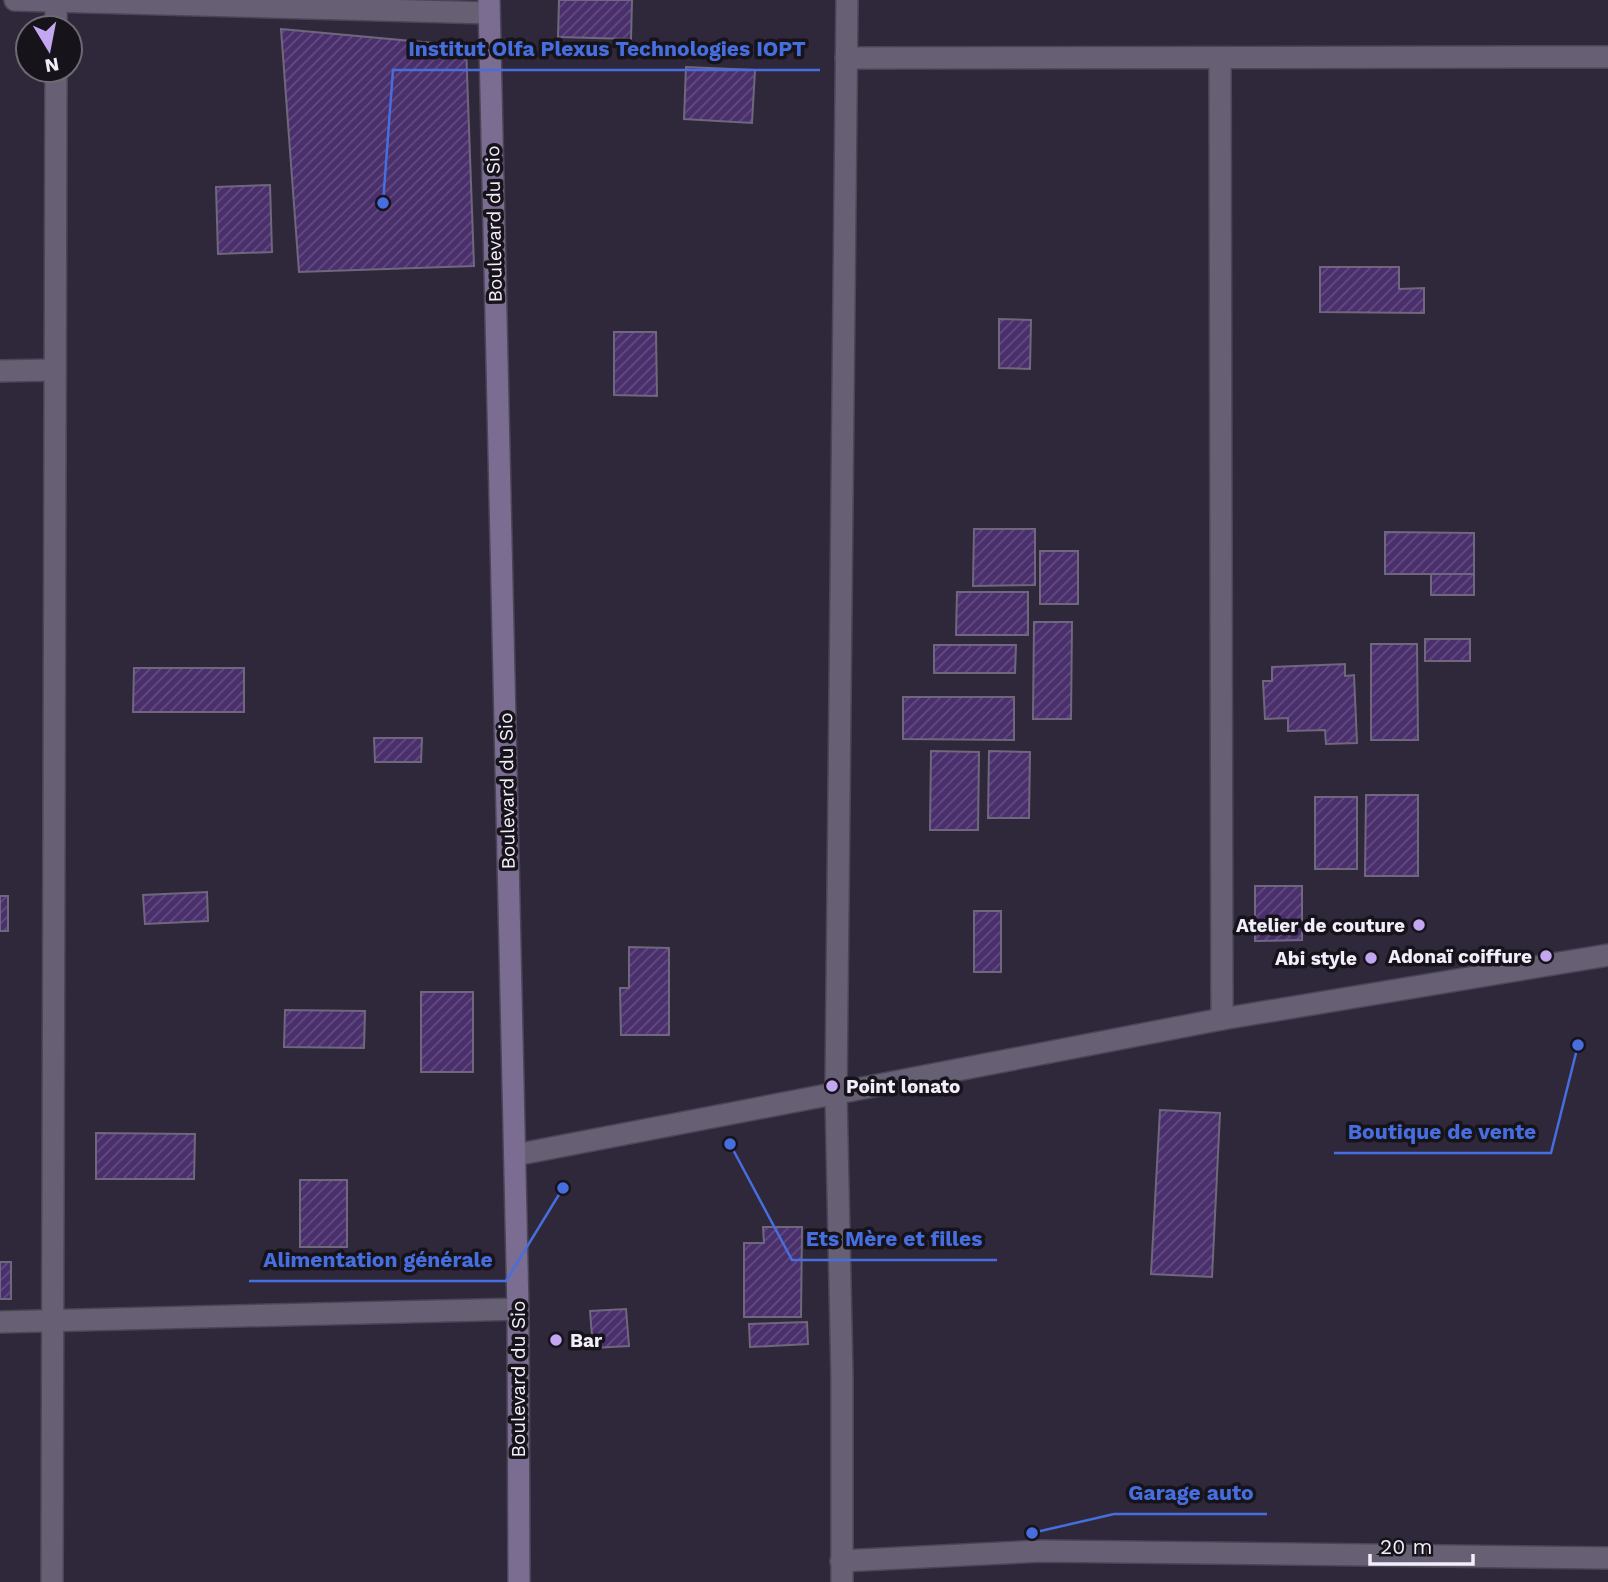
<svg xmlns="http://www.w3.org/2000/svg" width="1608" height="1582" viewBox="0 0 1608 1582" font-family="'Work Sans',sans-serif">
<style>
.building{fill:url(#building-hatch);stroke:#6f677d;stroke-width:2}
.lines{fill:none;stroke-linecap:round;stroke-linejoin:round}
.street-casing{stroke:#4b4656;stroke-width:24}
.secondary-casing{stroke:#4b4656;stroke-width:24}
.street{stroke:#676075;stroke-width:21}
.secondary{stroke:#7a6d91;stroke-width:21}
.poi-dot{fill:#c4a7f1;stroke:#16131b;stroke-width:2.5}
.labels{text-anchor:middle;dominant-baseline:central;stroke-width:7;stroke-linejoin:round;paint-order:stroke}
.street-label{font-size:19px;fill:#f1edf9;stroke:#16131b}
.poi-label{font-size:19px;font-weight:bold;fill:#f1edf9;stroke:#16131b;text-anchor:end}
.leader{fill:none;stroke:#476edf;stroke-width:2.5}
.callout-dot{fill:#476edf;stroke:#16131b;stroke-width:2.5}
.callout-label{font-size:21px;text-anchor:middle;font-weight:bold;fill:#476edf;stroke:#16131b;stroke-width:7;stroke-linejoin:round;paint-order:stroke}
</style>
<defs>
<pattern id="building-hatch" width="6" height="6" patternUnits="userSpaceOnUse" patternTransform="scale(1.75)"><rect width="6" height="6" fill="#492f6b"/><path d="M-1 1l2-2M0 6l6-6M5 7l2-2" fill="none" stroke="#644d81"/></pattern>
</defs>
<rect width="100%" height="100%" fill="#2f283b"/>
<!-- building -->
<g class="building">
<path d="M 559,0 L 632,0 L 631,39 L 558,37 Z"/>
<path d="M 281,29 L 466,46 L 474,266 L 299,272 Z"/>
<path d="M 686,67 L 755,70 L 752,123 L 684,119 Z"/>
<path d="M 270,185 L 272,252 L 218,254 L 216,187 Z"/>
<path d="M 1320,267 L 1399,267 L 1399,289 L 1424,288 L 1424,313 L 1320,312 Z"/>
<path d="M 999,319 L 1031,320 L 1030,369 L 999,368 Z"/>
<path d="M 614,332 L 656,332 L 657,396 L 614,395 Z"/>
<path d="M 974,529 L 1035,529 L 1035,585 L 973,586 Z"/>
<path d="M 1385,532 L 1474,533 L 1474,574 L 1385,574 Z"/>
<rect x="1040" y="551" width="38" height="53"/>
<rect x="1431" y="574" width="43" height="21"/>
<path d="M 957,592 L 1028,592 L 1028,635 L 956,635 Z"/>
<path d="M 1034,622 L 1072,622 L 1071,719 L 1033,719 Z"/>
<rect x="1425" y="639" width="45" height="22"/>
<path d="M 1371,644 L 1417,644 L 1418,740 L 1371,740 Z"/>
<path d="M 934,645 L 1016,645 L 1015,673 L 934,673 Z"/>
<path d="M 1345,664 L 1345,676 L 1354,675 L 1357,743 L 1326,744 L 1325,730 L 1288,731 L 1288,718 L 1265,719 L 1263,681 L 1272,681 L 1272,667 Z"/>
<path d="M 134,668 L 244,668 L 244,712 L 133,712 Z"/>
<path d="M 903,697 L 1014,697 L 1014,740 L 903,739 Z"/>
<path d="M 374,738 L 422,738 L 421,762 L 375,762 Z"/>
<path d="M 931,751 L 979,752 L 978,830 L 930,830 Z"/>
<path d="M 989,751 L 1030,752 L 1029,818 L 988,818 Z"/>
<path d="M 1366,795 L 1418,795 L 1418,876 L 1365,876 Z"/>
<rect x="1315" y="797" width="42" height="72"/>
<path d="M 1255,886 L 1302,886 L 1302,940 L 1255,941 Z"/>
<path d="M 207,892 L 208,921 L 145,924 L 143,895 Z"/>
<rect x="0" y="896" width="8" height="35"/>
<rect x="974" y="911" width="27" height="61"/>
<path d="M 629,947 L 669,948 L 669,1035 L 621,1035 L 620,988 L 629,988 Z"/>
<rect x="421" y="992" width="52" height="80"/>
<path d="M 285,1010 L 365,1011 L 364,1048 L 284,1047 Z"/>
<path d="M 1160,1110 L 1220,1113 L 1212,1277 L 1151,1274 Z"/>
<path d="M 96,1133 L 195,1134 L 194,1179 L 96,1179 Z"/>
<rect x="300" y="1180" width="47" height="67"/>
<path d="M 763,1227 L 802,1227 L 801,1317 L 744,1317 L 744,1243 L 764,1243 Z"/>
<rect x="0" y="1262" width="11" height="37"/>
<path d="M 626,1309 L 629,1346 L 593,1348 L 590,1311 Z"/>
<path d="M 807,1322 L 808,1344 L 750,1347 L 749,1324 Z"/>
</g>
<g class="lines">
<defs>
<g id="street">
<path d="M 15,0 L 489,13"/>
<path d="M 56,28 L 56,1"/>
<path d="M 846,58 L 1608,57"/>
<path d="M 1220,58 L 1222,1019"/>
<path d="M 0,371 L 54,370"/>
<path d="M 515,1155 L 1222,1019 L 1608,955"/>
<path d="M 0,1322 L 518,1309"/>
<path d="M 841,1561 L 1042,1551 L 1608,1558"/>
<path d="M 52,1582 L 56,70"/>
<path d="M 842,1582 L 842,1378 L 836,1094 L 847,0"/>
</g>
<path id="secondary" d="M 489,0 L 518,1309 L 519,1582"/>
</defs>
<!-- street casing -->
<use href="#street" class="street-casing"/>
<!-- secondary casing -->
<use href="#secondary" class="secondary-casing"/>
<!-- street -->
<use href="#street" class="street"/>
<!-- secondary -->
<use href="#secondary" class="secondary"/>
</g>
<!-- markers -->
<g class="poi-dot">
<circle cx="1419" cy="925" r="7"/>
<circle cx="1546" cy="956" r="7"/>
<circle cx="1371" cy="958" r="7"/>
<circle cx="832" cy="1086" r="7"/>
<circle cx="556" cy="1340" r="7"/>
</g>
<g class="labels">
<!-- street labels -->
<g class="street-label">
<text transform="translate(494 224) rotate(-91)">Boulevard du Sio</text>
<text transform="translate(507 791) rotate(-91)">Boulevard du Sio</text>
<text transform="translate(518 1379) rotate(-90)">Boulevard du Sio</text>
</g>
<!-- poi labels -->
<g class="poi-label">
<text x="1405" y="925">Atelier de couture</text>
<text x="1532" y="956">Adonaï coiffure</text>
<text x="1357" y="958">Abi style</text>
<text x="846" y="1086" text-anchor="start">Point lonato</text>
<text x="570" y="1340" text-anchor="start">Bar</text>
</g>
</g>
<!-- callouts -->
<path class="leader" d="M383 203L393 70H820M1578 1045L1551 1153H1334M730 1144L792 1260H997M563 1188L506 1281H249M1032 1533L1114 1514H1267"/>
<g class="callout-dot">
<circle cx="383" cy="203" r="7"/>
<circle cx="1578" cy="1045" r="7"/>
<circle cx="730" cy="1144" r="7"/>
<circle cx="563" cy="1188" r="7"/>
<circle cx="1032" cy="1533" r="7"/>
</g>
<g class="callout-label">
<text x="607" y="56">Institut Olfa Plexus Technologies IOPT</text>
<text x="1442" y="1139">Boutique de vente</text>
<text x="894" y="1246">Ets Mère et filles</text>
<text x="378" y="1267">Alimentation générale</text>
<text x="1191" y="1500">Garage auto</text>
</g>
<!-- north arrow -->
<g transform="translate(49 49) rotate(170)"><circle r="33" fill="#16131b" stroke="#6e6a74" stroke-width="2"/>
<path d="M0-5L12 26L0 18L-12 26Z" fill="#c4a7f1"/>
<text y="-10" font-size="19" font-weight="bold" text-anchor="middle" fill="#f1edf9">N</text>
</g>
<!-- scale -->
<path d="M1370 1554v10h103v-10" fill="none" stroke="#f1edf9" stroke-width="3.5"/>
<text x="1380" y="1554" font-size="21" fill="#f1edf9" stroke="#16131b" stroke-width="5" paint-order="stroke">20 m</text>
</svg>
